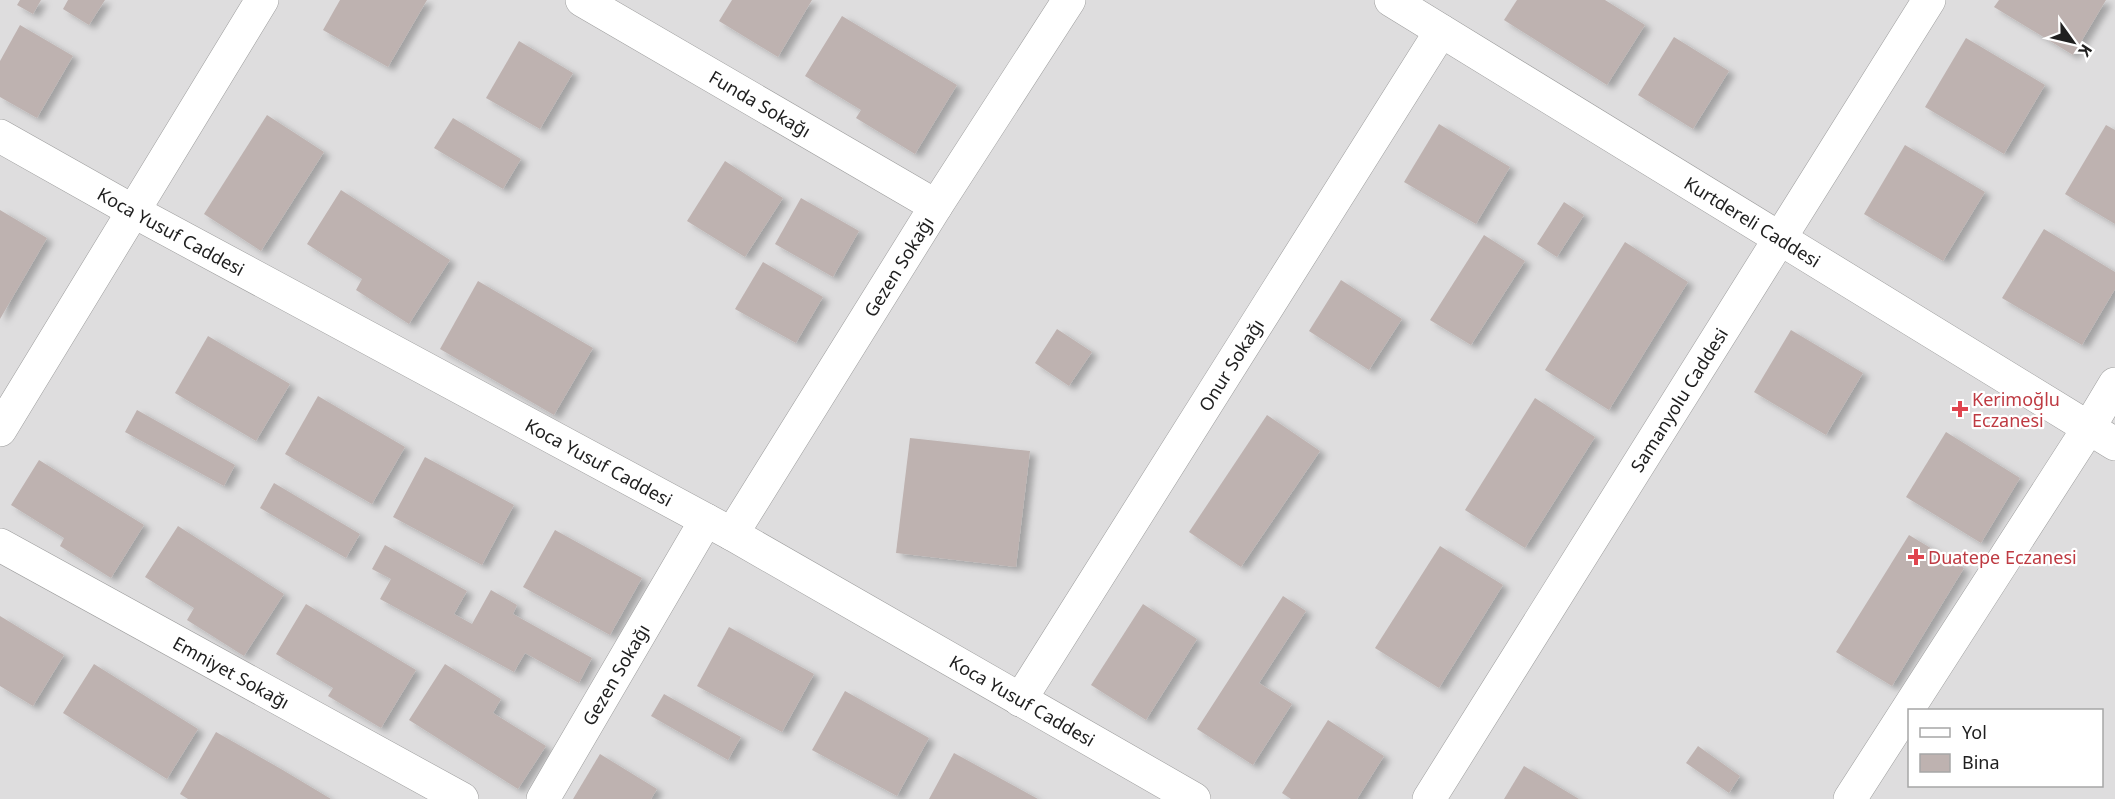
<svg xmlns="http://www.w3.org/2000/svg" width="2115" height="799" viewBox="0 0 2115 799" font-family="'Noto Sans',sans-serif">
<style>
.residential{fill:#deddde;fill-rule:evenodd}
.building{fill:#beb2b0;filter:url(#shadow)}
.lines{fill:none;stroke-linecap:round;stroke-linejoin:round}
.minor-casing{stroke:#9d9d9d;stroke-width:34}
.minor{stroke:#fff;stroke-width:33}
.health-dot{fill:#e0444e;stroke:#fff;stroke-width:2}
.labels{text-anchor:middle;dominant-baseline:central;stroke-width:4.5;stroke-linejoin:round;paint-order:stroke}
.street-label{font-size:18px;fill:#202020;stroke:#fff}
.health-label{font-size:18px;fill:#be3a42;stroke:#fff;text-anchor:start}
</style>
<defs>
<filter id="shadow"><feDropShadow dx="6" dy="4" stdDeviation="3" flood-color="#0004"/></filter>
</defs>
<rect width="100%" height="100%" fill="#f1ebe7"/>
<!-- residential -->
<path class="residential" d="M 0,0 L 2115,0 L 2115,799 L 0,799 ZM 1910,710 L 2102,710 L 2102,786 L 1910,786 Z"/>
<!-- building -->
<g class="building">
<path d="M 20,0 L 41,0 L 33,14 L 17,5 Z"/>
<path d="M 68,0 L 105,0 L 89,25 L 63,9 Z"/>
<path d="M 340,0 L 427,0 L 388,67 L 323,30 Z"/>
<path d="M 732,0 L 812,0 L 778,57 L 719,21 Z"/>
<path d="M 1517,0 L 1605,0 L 1645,25 L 1607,85 L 1504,20 Z"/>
<path d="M 1999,0 L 2106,0 L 2073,55 L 1994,7 Z"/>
<path d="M 842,16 L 957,85 L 915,154 L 856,118 L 861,110 L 805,76 Z"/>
<path d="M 20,25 L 73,56 L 37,118 L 0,97 L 0,61 Z"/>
<path d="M 1674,37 L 1729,71 L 1693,129 L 1638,95 Z"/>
<path d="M 1966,38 L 2045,85 L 2004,154 L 1925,107 Z"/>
<path d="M 519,41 L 573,73 L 540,129 L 486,98 Z"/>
<path d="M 267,115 L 324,152 L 261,251 L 204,214 Z"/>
<path d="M 453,118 L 521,159 L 503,189 L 434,148 Z"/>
<path d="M 1439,124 L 1510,167 L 1476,224 L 1404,182 Z"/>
<path d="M 2106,125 L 2115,130 L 2115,224 L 2065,194 Z"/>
<path d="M 1905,145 L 1985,192 L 1943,261 L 1864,214 Z"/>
<path d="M 725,161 L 783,198 L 745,257 L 687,221 Z"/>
<path d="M 341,190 L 450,260 L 409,324 L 356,290 L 362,279 L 307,244 Z"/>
<path d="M 801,198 L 859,231 L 833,277 L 775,244 Z"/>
<path d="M 1564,202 L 1584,215 L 1557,257 L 1537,244 Z"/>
<path d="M 0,210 L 47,238 L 0,319 Z"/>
<path d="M 2044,229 L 2115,272 L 2115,289 L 2082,345 L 2002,298 Z"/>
<path d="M 1484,235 L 1525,261 L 1471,345 L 1430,320 Z"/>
<path d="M 1625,242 L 1688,282 L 1609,410 L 1545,370 Z"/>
<path d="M 763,262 L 823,297 L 796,343 L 735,309 Z"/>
<path d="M 1341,280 L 1402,319 L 1369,370 L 1309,331 Z"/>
<path d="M 478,281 L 593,348 L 554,415 L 440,349 Z"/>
<path d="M 1057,329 L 1092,352 L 1069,386 L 1035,363 Z"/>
<path d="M 1791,330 L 1863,373 L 1826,435 L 1754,392 Z"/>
<path d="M 208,336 L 290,384 L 256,441 L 175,393 Z"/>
<path d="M 318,396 L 405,447 L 372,504 L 285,454 Z"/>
<path d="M 1535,398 L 1595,437 L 1525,548 L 1465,510 Z"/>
<path d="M 137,410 L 235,465 L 224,486 L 125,432 Z"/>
<path d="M 1267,415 L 1320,451 L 1241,567 L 1189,532 Z"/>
<path d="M 1946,432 L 2020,478 L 1981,543 L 1906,497 Z"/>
<path d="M 910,438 L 1030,451 L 1016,567 L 896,553 Z"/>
<path d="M 425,457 L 514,505 L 482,565 L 393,517 Z"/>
<path d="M 39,460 L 144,525 L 111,578 L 60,546 L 64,538 L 11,505 Z"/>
<path d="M 274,483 L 360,534 L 346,558 L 260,508 Z"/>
<path d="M 178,526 L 284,594 L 244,656 L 187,620 L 194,608 L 145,577 Z"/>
<path d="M 555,530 L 642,578 L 610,635 L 523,587 Z"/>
<path d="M 1909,535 L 1964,568 L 1892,686 L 1836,652 Z"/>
<path d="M 385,545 L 467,591 L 454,614 L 472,624 L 491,590 L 517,605 L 513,614 L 592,658 L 579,683 L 525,653 L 514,672 L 380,599 L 391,579 L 372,569 Z"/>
<path d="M 1440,546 L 1503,585 L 1439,688 L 1375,648 Z"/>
<path d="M 1283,596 L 1306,611 L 1259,683 L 1292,704 L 1253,765 L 1197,729 Z"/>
<path d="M 306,604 L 416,670 L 381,728 L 328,696 L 333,688 L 276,654 Z"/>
<path d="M 1143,604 L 1197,639 L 1146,720 L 1091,685 Z"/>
<path d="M 0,616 L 64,655 L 33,706 L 0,686 Z"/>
<path d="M 729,627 L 814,674 L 782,732 L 697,686 Z"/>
<path d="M 94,664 L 198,729 L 167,779 L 63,713 Z"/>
<path d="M 445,664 L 501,699 L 493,713 L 546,746 L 518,789 L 409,720 Z"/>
<path d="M 845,691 L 929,738 L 897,796 L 812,750 Z"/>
<path d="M 664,694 L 741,737 L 728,760 L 651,716 Z"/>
<path d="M 1328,720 L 1384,756 L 1357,799 L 1291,799 L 1282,793 Z"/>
<path d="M 216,732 L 281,769 L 331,799 L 188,799 L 180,794 Z"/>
<path d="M 1698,746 L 1740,776 L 1729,793 L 1686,763 Z"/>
<path d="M 954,753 L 1038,799 L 929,799 Z"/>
<path d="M 600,754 L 657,789 L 651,799 L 573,799 Z"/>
<path d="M 1524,766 L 1579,799 L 1504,799 Z"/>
</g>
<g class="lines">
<defs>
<g id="minor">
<path id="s1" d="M 582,0 L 936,206"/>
<path id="s2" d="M 1391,0 L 2115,444"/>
<path id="s3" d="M 0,136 L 133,211 L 732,534 L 1194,799"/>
<path d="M 0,430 L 262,0"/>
<path id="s4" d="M 732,534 L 936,206 L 1069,0"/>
<path id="s5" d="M 0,545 L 462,799"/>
<path id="s6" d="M 1020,700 L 1441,31"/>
<path id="s7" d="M 543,799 L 706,520"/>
<path id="s8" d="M 1429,799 L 1929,0"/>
<path d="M 1850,799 L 2088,429 L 2115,384"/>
</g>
</defs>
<!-- minor casing -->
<use href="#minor" class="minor-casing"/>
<!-- minor -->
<use href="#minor" class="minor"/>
</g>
<!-- markers -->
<g class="health-dot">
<path d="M1957 400h6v6h6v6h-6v6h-6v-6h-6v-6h6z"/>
<path d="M1913 548h6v6h6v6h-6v6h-6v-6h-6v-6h6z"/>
</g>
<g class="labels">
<!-- street labels -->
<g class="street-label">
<text stroke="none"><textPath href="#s1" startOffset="206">Funda Sokağı</textPath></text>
<text stroke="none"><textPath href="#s2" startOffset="424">Kurtdereli Caddesi</textPath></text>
<text stroke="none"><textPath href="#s3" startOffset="196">Koca Yusuf Caddesi</textPath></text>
<text stroke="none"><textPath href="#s4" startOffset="315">Gezen Sokağı</textPath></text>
<text stroke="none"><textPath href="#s6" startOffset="396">Onur Sokağı</textPath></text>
<text stroke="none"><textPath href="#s8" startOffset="471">Samanyolu Caddesi</textPath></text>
<text stroke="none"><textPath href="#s3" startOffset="682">Koca Yusuf Caddesi</textPath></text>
<text stroke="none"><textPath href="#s5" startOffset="264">Emniyet Sokağı</textPath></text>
<text stroke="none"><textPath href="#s7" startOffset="144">Gezen Sokağı</textPath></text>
<text stroke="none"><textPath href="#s3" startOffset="1168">Koca Yusuf Caddesi</textPath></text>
</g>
<!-- health labels -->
<g class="health-label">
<text x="1972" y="399">Kerimoğlu<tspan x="1972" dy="21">Eczanesi</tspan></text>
<text x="1928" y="557">Duatepe Eczanesi</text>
</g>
</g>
<!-- legend -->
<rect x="1908" y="709" width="195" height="78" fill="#ffffff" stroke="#a6a6a6" stroke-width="1.5"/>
<rect x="1920" y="728" width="30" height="9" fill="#ffffff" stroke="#a6a6a6" stroke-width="1.5"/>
<text x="1962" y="739" font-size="18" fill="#202020">Yol</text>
<rect x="1920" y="754" width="30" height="18" fill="#beb2b0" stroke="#a6a6a6" stroke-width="1.5"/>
<text x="1962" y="769" font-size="18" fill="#202020">Bina</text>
<!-- north arrow -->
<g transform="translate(2073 42) rotate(124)" stroke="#ffffff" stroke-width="4.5" paint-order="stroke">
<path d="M0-4.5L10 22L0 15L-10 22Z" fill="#202020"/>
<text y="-9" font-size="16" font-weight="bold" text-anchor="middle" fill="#202020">K</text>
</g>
</svg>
